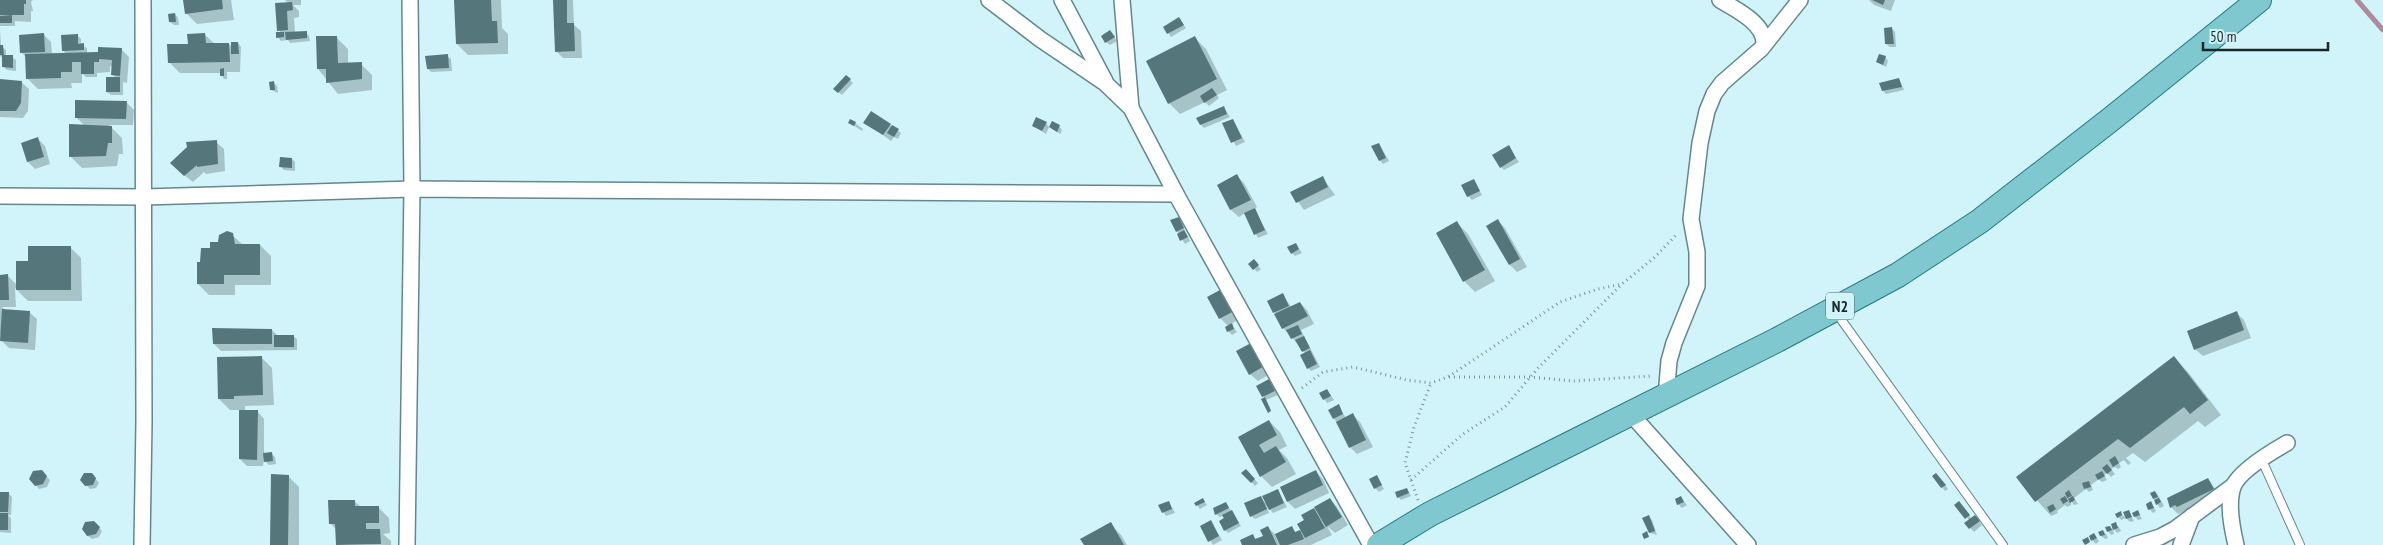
<svg xmlns="http://www.w3.org/2000/svg" width="2383" height="545" viewBox="0 0 2383 545" font-family="'PT Sans Narrow',sans-serif">
<style>
.shadow{fill:#0003}
.lines{fill:none;stroke-linecap:round;stroke-linejoin:round}
.stream{stroke:#b0899a;stroke-width:5}
.building{fill:#55767b}
.lane-casing{stroke:#65878c;stroke-width:10}
.street-casing{stroke:#65878c;stroke-width:18}
.primary-casing{stroke:#257881;stroke-width:26}
.path{stroke:#7b9599;stroke-width:3;stroke-dasharray:1 4;stroke-linecap:butt}
.lane{stroke:#fff;stroke-width:8}
.street{stroke:#fff;stroke-width:15}
.primary{stroke:#80c8d0;stroke-width:24}
.labels{text-anchor:middle;dominant-baseline:central;stroke-width:4;stroke-linejoin:round;paint-order:stroke}
.shield{fill:#d0f4f9;stroke:#506467;stroke-width:1}
.shield-label{font-size:16px;font-weight:bold;fill:#192729}
</style>
<rect width="100%" height="100%" fill="#d0f4f9"/>
<!-- shadow -->
<g class="shadow">
<path d="M 0,0 L 33,0 L 31,2 L 33,11 L 31,11 L 31,22 L 15,21 L 15,26 L 0,26 Z"/>
<path d="M 184,0 L 231,0 L 234,20 L 197,24 L 186,13 Z"/>
<path d="M 285,0 L 301,0 L 301,5 L 293,5 L 299,11 L 299,17 L 294,18 L 295,33 L 306,32 L 309,36 L 310,41 L 290,43 L 288,40 L 281,41 L 278,37 L 289,4 Z"/>
<path d="M 455,0 L 501,0 L 502,28 L 508,34 L 508,54 L 468,55 L 457,44 Z"/>
<path d="M 554,0 L 573,0 L 574,25 L 581,31 L 582,58 L 563,58 L 556,51 Z"/>
<path d="M 1869,0 L 1895,0 L 1891,11 L 1874,5 Z"/>
<path d="M 175,14 L 178,18 L 179,25 L 174,25 L 170,22 Z"/>
<path d="M 1179,19 L 1186,28 L 1171,37 L 1165,27 Z"/>
<path d="M 0,29 L 1,46 L 6,50 L 6,56 L 12,57 L 16,60 L 16,71 L 7,70 L 4,67 L 4,58 L 0,56 Z"/>
<path d="M 1892,29 L 1895,32 L 1896,47 L 1890,47 L 1886,44 Z"/>
<path d="M 43,34 L 51,42 L 52,54 L 66,54 L 63,50 L 77,35 L 81,39 L 81,45 L 87,48 L 87,53 L 121,49 L 129,57 L 127,83 L 123,82 L 123,95 L 111,95 L 107,92 L 116,78 L 113,75 L 113,67 L 110,66 L 110,72 L 97,73 L 97,77 L 86,77 L 82,73 L 82,83 L 71,83 L 72,88 L 38,89 L 27,78 L 27,58 L 22,53 Z"/>
<path d="M 205,35 L 215,44 L 229,44 L 232,47 L 238,43 L 241,47 L 240,72 L 227,72 L 227,79 L 224,79 L 221,73 L 180,73 L 169,62 Z"/>
<path d="M 1113,35 L 1117,41 L 1110,45 L 1106,42 Z"/>
<path d="M 337,38 L 348,49 L 348,64 L 361,64 L 372,75 L 372,90 L 338,94 L 318,69 Z"/>
<path d="M 1195,38 L 1206,49 L 1227,90 L 1217,95 L 1219,98 L 1209,106 L 1205,102 L 1180,114 L 1169,103 Z"/>
<path d="M 447,56 L 451,59 L 452,71 L 431,72 L 428,69 Z"/>
<path d="M 1885,57 L 1888,61 L 1886,67 L 1877,62 Z"/>
<path d="M 846,76 L 853,83 L 842,95 L 835,89 Z"/>
<path d="M 1899,79 L 1904,90 L 1886,94 L 1883,91 Z"/>
<path d="M 0,81 L 21,82 L 29,89 L 28,111 L 23,118 L 0,117 Z"/>
<path d="M 274,83 L 277,86 L 278,93 L 271,90 Z"/>
<path d="M 126,102 L 134,110 L 133,125 L 109,125 L 122,138 L 123,154 L 119,154 L 117,166 L 82,168 L 71,157 L 85,126 L 76,117 Z"/>
<path d="M 1224,108 L 1230,117 L 1204,128 L 1201,125 L 1198,119 Z"/>
<path d="M 1233,120 L 1245,142 L 1236,146 L 1224,124 Z"/>
<path d="M 865,122 L 890,125 L 901,133 L 898,139 L 894,137 L 891,141 Z"/>
<path d="M 850,123 L 855,123 L 863,129 L 862,131 Z"/>
<path d="M 1046,123 L 1049,127 L 1046,134 L 1034,126 Z"/>
<path d="M 1059,126 L 1062,130 L 1060,134 L 1050,127 Z"/>
<path d="M 38,139 L 45,146 L 50,164 L 35,169 L 28,162 Z"/>
<path d="M 216,142 L 224,149 L 225,171 L 206,174 L 204,172 L 193,182 L 179,171 Z"/>
<path d="M 1379,144 L 1389,161 L 1383,164 L 1380,160 Z"/>
<path d="M 1508,147 L 1519,162 L 1504,170 L 1501,167 Z"/>
<path d="M 292,159 L 295,162 L 295,171 L 284,170 L 281,167 Z"/>
<path d="M 1237,176 L 1244,183 L 1257,207 L 1254,209 L 1268,234 L 1258,238 L 1245,213 L 1239,217 L 1231,210 L 1219,185 Z"/>
<path d="M 1322,177 L 1335,195 L 1304,210 L 1292,193 Z"/>
<path d="M 1474,181 L 1482,195 L 1472,200 L 1468,196 Z"/>
<path d="M 1179,218 L 1190,241 L 1185,244 L 1177,231 Z"/>
<path d="M 1498,221 L 1505,228 L 1527,267 L 1517,272 L 1510,265 Z"/>
<path d="M 1457,223 L 1468,234 L 1495,281 L 1475,292 L 1464,281 Z"/>
<path d="M 232,235 L 243,245 L 260,245 L 271,256 L 271,285 L 235,285 L 235,295 L 209,295 L 198,284 L 202,263 L 212,250 Z"/>
<path d="M 1296,244 L 1302,253 L 1295,256 L 1292,253 Z"/>
<path d="M 70,247 L 81,258 L 82,301 L 28,301 L 15,288 L 16,307 L 2,307 L 5,310 L 29,312 L 37,319 L 35,350 L 9,348 L 1,340 L 2,335 L 0,335 L 0,276 L 8,276 L 17,285 L 29,263 Z"/>
<path d="M 1253,261 L 1261,269 L 1257,272 L 1250,264 Z"/>
<path d="M 1220,291 L 1241,318 L 1231,324 L 1237,332 L 1232,335 L 1228,331 L 1228,326 L 1220,318 Z"/>
<path d="M 1283,295 L 1291,307 L 1300,303 L 1307,310 L 1314,324 L 1301,330 L 1320,367 L 1311,371 L 1308,368 L 1305,354 L 1297,341 L 1296,342 L 1283,328 L 1269,301 Z"/>
<path d="M 2236,313 L 2244,320 L 2251,338 L 2203,356 L 2195,349 Z"/>
<path d="M 272,330 L 278,336 L 293,336 L 297,339 L 297,350 L 221,351 L 214,344 Z"/>
<path d="M 1253,344 L 1272,373 L 1258,381 L 1250,374 Z"/>
<path d="M 261,357 L 272,368 L 274,405 L 245,406 L 245,411 L 257,411 L 264,419 L 264,454 L 272,454 L 275,457 L 276,464 L 269,465 L 264,460 L 263,466 L 247,466 L 240,459 L 241,410 L 230,410 L 219,399 Z"/>
<path d="M 2174,358 L 2188,372 L 2221,415 L 2205,427 L 2198,421 L 2145,462 L 2133,453 L 2126,458 L 2131,463 L 2128,465 L 2124,460 L 2119,463 L 2121,467 L 2118,469 L 2115,467 L 2111,469 L 2115,474 L 2111,477 L 2107,473 L 2104,475 L 2107,480 L 2102,482 L 2099,479 L 2091,485 L 2093,490 L 2089,492 L 2086,489 L 2074,498 L 2078,504 L 2074,505 L 2071,501 L 2071,505 L 2067,507 L 2065,505 L 2057,511 L 2058,513 L 2051,516 L 2017,478 Z"/>
<path d="M 1269,381 L 1278,395 L 1266,400 L 1271,410 L 1268,411 L 1265,399 L 1258,387 Z"/>
<path d="M 1327,390 L 1334,400 L 1327,403 L 1321,393 Z"/>
<path d="M 1338,406 L 1346,418 L 1353,415 L 1360,422 L 1373,447 L 1357,454 L 1350,447 L 1334,418 Z"/>
<path d="M 1269,421 L 1280,432 L 1287,446 L 1279,450 L 1287,458 L 1296,474 L 1272,487 L 1261,476 L 1240,437 Z"/>
<path d="M 1246,470 L 1258,483 L 1255,486 L 1243,473 Z"/>
<path d="M 41,471 L 50,480 L 47,487 L 39,489 L 36,485 Z"/>
<path d="M 1315,471 L 1323,479 L 1329,493 L 1295,509 L 1288,502 L 1281,488 Z"/>
<path d="M 288,476 L 299,487 L 299,545 L 272,545 Z"/>
<path d="M 1377,477 L 1384,489 L 1379,492 L 1375,488 Z"/>
<path d="M 95,478 L 99,483 L 96,488 L 90,489 L 86,485 Z"/>
<path d="M 1940,478 L 1948,489 L 1945,491 L 1942,487 Z"/>
<path d="M 2208,479 L 2220,496 L 2185,514 L 2183,512 L 2178,514 L 2171,507 Z"/>
<path d="M 1407,489 L 1411,496 L 1401,500 L 1398,497 Z"/>
<path d="M 1278,491 L 1287,507 L 1273,513 L 1266,505 L 1269,513 L 1255,519 L 1251,516 L 1260,498 L 1268,505 Z"/>
<path d="M 2155,492 L 2158,495 L 2164,506 L 2160,508 L 2157,504 L 2154,498 Z"/>
<path d="M 0,493 L 8,493 L 12,497 L 11,515 L 8,515 L 11,518 L 11,533 L 0,532 Z"/>
<path d="M 1681,498 L 1687,505 L 1682,508 L 1678,504 Z"/>
<path d="M 1330,499 L 1337,507 L 1348,525 L 1335,533 L 1327,526 L 1332,535 L 1311,545 L 1244,545 L 1252,535 L 1257,540 L 1264,536 L 1268,528 L 1276,535 L 1291,528 L 1296,533 L 1302,530 L 1314,509 L 1320,516 Z"/>
<path d="M 1203,500 L 1207,505 L 1200,509 L 1197,505 Z"/>
<path d="M 354,501 L 361,507 L 378,507 L 389,518 L 390,533 L 383,534 L 391,541 L 391,545 L 337,544 L 337,530 L 330,523 Z"/>
<path d="M 1169,502 L 1175,513 L 1166,516 L 1160,506 Z"/>
<path d="M 1226,503 L 1241,526 L 1228,533 L 1225,530 L 1223,516 L 1220,517 L 1216,514 Z"/>
<path d="M 2151,503 L 2156,511 L 2153,513 L 2149,509 Z"/>
<path d="M 1962,506 L 1972,519 L 1978,520 L 1982,525 L 1974,532 L 1966,523 L 1969,521 Z"/>
<path d="M 2129,512 L 2134,521 L 2130,522 L 2127,519 Z"/>
<path d="M 2138,512 L 2142,519 L 2138,520 L 2135,517 Z"/>
<path d="M 2120,513 L 2126,518 L 2121,520 L 2118,517 Z"/>
<path d="M 1648,516 L 1652,520 L 1657,535 L 1650,533 Z"/>
<path d="M 94,522 L 102,531 L 99,537 L 92,539 L 88,536 Z"/>
<path d="M 1211,522 L 1222,540 L 1213,545 L 1201,527 Z"/>
<path d="M 1110,524 L 1121,535 L 1127,545 L 1085,545 Z"/>
<path d="M 2115,524 L 2119,527 L 2121,531 L 2117,533 L 2114,529 Z"/>
<path d="M 2110,527 L 2113,530 L 2114,534 L 2111,535 L 2108,531 Z"/>
<path d="M 2103,531 L 2106,534 L 2108,538 L 2105,539 L 2101,536 L 2100,532 Z"/>
<path d="M 2094,535 L 2099,541 L 2096,544 L 2092,540 Z"/>
</g>
<g class="lines">
<!-- stream -->
<path class="stream" d="M 2357,0 L 2383,30"/>
</g>
<!-- building -->
<g class="building">
<path d="M 0,0 L 26,0 L 26,4 L 24,4 L 24,15 L 0,15 Z"/>
<path d="M 183,0 L 222,0 L 223,9 L 185,14 Z"/>
<path d="M 454,0 L 491,0 L 492,21 L 497,21 L 498,43 L 456,44 Z"/>
<path d="M 553,0 L 567,0 L 567,23 L 574,23 L 575,51 L 555,52 Z"/>
<path d="M 1872,0 L 1885,0 L 1883,5 Z"/>
<path d="M 292,2 L 293,10 L 287,11 L 288,30 L 277,31 L 275,3 Z"/>
<path d="M 175,13 L 176,22 L 169,22 L 168,14 Z"/>
<path d="M 12,15 L 12,23 L 0,23 L 0,16 Z"/>
<path d="M 1179,17 L 1184,25 L 1167,34 L 1163,27 Z"/>
<path d="M 1892,27 L 1894,44 L 1885,44 L 1884,28 Z"/>
<path d="M 1110,30 L 1115,37 L 1105,43 L 1101,36 Z"/>
<path d="M 307,31 L 307,38 L 286,40 L 285,32 Z"/>
<path d="M 276,32 L 284,32 L 284,37 L 276,38 Z"/>
<path d="M 44,33 L 45,52 L 20,53 L 19,35 Z"/>
<path d="M 205,33 L 206,43 L 229,43 L 230,62 L 168,63 L 167,44 L 188,44 L 187,34 Z"/>
<path d="M 78,34 L 78,44 L 84,43 L 84,50 L 62,51 L 61,35 Z"/>
<path d="M 316,36 L 337,36 L 338,63 L 362,62 L 362,79 L 326,83 L 326,69 L 317,69 Z"/>
<path d="M 1195,36 L 1217,79 L 1168,104 L 1146,61 Z"/>
<path d="M 231,42 L 238,42 L 239,54 L 231,54 Z"/>
<path d="M 0,45 L 3,45 L 4,55 L 0,55 Z"/>
<path d="M 98,47 L 122,48 L 120,76 L 111,75 L 112,60 L 99,59 L 99,62 L 94,62 L 94,74 L 81,74 L 81,62 L 72,62 L 72,72 L 61,72 L 61,78 L 26,79 L 25,54 L 98,52 Z"/>
<path d="M 448,54 L 449,68 L 427,69 L 425,56 Z"/>
<path d="M 1879,54 L 1886,56 L 1883,65 L 1876,62 Z"/>
<path d="M 2,55 L 13,55 L 13,68 L 2,67 Z"/>
<path d="M 224,68 L 224,76 L 220,76 L 220,69 Z"/>
<path d="M 846,75 L 851,79 L 838,93 L 833,89 Z"/>
<rect x="106" y="77" width="14" height="15"/>
<path d="M 1899,78 L 1902,87 L 1882,91 L 1879,83 Z"/>
<path d="M 0,79 L 22,81 L 21,103 L 16,111 L 0,111 Z"/>
<path d="M 274,81 L 275,90 L 270,90 L 269,82 Z"/>
<path d="M 1212,88 L 1217,95 L 1204,103 L 1200,96 Z"/>
<path d="M 75,100 L 127,101 L 126,119 L 75,118 Z"/>
<path d="M 1224,106 L 1227,114 L 1200,125 L 1196,118 Z"/>
<path d="M 871,111 L 891,124 L 883,135 L 863,123 Z"/>
<path d="M 1036,117 L 1047,122 L 1042,131 L 1032,126 Z"/>
<path d="M 850,119 L 856,122 L 854,126 L 848,123 Z"/>
<path d="M 1233,119 L 1242,138 L 1231,143 L 1222,123 Z"/>
<path d="M 1052,121 L 1060,125 L 1057,132 L 1049,127 Z"/>
<path d="M 69,124 L 112,126 L 112,143 L 108,143 L 106,156 L 69,157 Z"/>
<path d="M 892,125 L 899,129 L 894,137 L 887,133 Z"/>
<path d="M 38,137 L 44,157 L 27,162 L 21,143 Z"/>
<path d="M 217,140 L 218,164 L 197,167 L 197,165 L 184,176 L 170,163 L 187,147 L 186,142 Z"/>
<path d="M 1379,143 L 1386,158 L 1379,161 L 1371,146 Z"/>
<path d="M 1509,145 L 1516,158 L 1500,168 L 1492,155 Z"/>
<path d="M 280,157 L 292,158 L 292,168 L 279,167 Z"/>
<path d="M 1237,174 L 1251,200 L 1230,210 L 1217,185 Z"/>
<path d="M 1323,176 L 1328,187 L 1296,203 L 1290,192 Z"/>
<path d="M 1474,179 L 1480,191 L 1467,197 L 1461,185 Z"/>
<path d="M 1255,208 L 1265,230 L 1254,235 L 1244,213 Z"/>
<path d="M 1179,217 L 1184,228 L 1176,232 L 1170,220 Z"/>
<path d="M 1498,219 L 1520,259 L 1509,265 L 1486,226 Z"/>
<path d="M 1457,221 L 1485,270 L 1463,282 L 1436,233 Z"/>
<path d="M 1184,230 L 1188,237 L 1180,241 L 1177,234 Z"/>
<path d="M 227,231 L 233,233 L 235,244 L 260,244 L 260,275 L 224,275 L 224,284 L 197,284 L 197,262 L 200,262 L 201,248 L 210,248 L 210,242 L 218,242 L 219,235 Z"/>
<path d="M 1296,243 L 1299,249 L 1291,254 L 1287,247 Z"/>
<path d="M 28,246 L 71,246 L 71,290 L 16,290 L 16,261 L 28,261 Z"/>
<path d="M 1254,259 L 1259,265 L 1253,270 L 1248,264 Z"/>
<path d="M 8,274 L 9,300 L 0,300 L 0,275 Z"/>
<path d="M 1220,290 L 1234,311 L 1219,319 L 1207,297 Z"/>
<path d="M 1283,293 L 1289,306 L 1273,313 L 1267,301 Z"/>
<path d="M 1300,302 L 1308,316 L 1282,329 L 1274,314 Z"/>
<path d="M 2,309 L 30,311 L 28,343 L 0,341 Z"/>
<path d="M 2237,311 L 2244,330 L 2194,350 L 2187,331 Z"/>
<path d="M 1232,323 L 1234,329 L 1227,332 L 1225,327 Z"/>
<path d="M 1298,325 L 1302,334 L 1291,339 L 1286,330 Z"/>
<path d="M 212,328 L 272,329 L 272,344 L 213,344 Z"/>
<rect x="274" y="335" width="20" height="12"/>
<path d="M 1304,336 L 1310,348 L 1302,352 L 1295,340 Z"/>
<path d="M 1253,342 L 1266,365 L 1249,375 L 1236,351 Z"/>
<path d="M 1310,350 L 1317,364 L 1307,369 L 1300,355 Z"/>
<path d="M 262,356 L 263,395 L 234,396 L 234,399 L 218,399 L 217,357 Z"/>
<path d="M 2174,356 L 2208,400 L 2190,414 L 2184,407 L 2130,448 L 2118,439 L 2035,502 L 2016,477 Z"/>
<path d="M 1269,379 L 1275,391 L 1262,397 L 1256,386 Z"/>
<path d="M 1327,389 L 1331,396 L 1323,400 L 1319,393 Z"/>
<path d="M 1265,397 L 1271,411 L 1268,413 L 1261,399 Z"/>
<path d="M 1339,404 L 1343,414 L 1333,419 L 1328,410 Z"/>
<path d="M 239,410 L 258,410 L 257,460 L 239,459 Z"/>
<path d="M 1353,413 L 1366,440 L 1349,448 L 1336,422 Z"/>
<path d="M 1269,420 L 1277,435 L 1259,445 L 1264,453 L 1276,446 L 1286,462 L 1260,477 L 1238,437 Z"/>
<path d="M 272,452 L 273,461 L 264,462 L 263,453 Z"/>
<path d="M 2115,456 L 2119,463 L 2113,467 L 2109,460 Z"/>
<path d="M 2107,464 L 2112,470 L 2107,474 L 2102,468 Z"/>
<path d="M 1246,469 L 1255,479 L 1251,483 L 1241,473 Z"/>
<path d="M 42,470 L 47,476 L 43,484 L 35,486 L 29,479 L 33,471 Z"/>
<path d="M 1316,470 L 1323,485 L 1287,502 L 1280,487 Z"/>
<path d="M 2102,471 L 2105,476 L 2098,480 L 2095,475 Z"/>
<path d="M 84,473 L 92,473 L 96,478 L 93,485 L 85,486 L 80,480 Z"/>
<path d="M 1936,473 L 1946,485 L 1941,488 L 1932,476 Z"/>
<path d="M 271,474 L 289,475 L 288,545 L 270,545 Z"/>
<path d="M 1377,475 L 1382,485 L 1374,489 L 1369,479 Z"/>
<path d="M 2208,478 L 2214,489 L 2177,507 L 2175,505 L 2170,508 L 2167,498 Z"/>
<path d="M 2089,481 L 2091,487 L 2084,489 L 2082,483 Z"/>
<path d="M 1407,488 L 1409,493 L 1397,498 L 1395,492 Z"/>
<path d="M 1278,489 L 1284,503 L 1269,510 L 1262,496 Z"/>
<path d="M 2069,490 L 2072,496 L 2067,498 L 2065,493 Z"/>
<path d="M 2155,491 L 2158,497 L 2153,499 L 2150,493 Z"/>
<path d="M 0,492 L 9,492 L 8,512 L 0,512 Z"/>
<path d="M 1261,496 L 1267,509 L 1250,517 L 1244,503 Z"/>
<path d="M 1681,496 L 1684,502 L 1677,505 L 1675,499 Z"/>
<path d="M 2065,496 L 2068,501 L 2063,504 L 2060,499 Z"/>
<path d="M 2073,496 L 2075,500 L 2070,503 L 2068,499 Z"/>
<path d="M 1203,498 L 1205,502 L 1196,506 L 1194,503 Z"/>
<path d="M 1330,498 L 1342,517 L 1326,527 L 1314,507 Z"/>
<path d="M 2159,498 L 2161,502 L 2156,505 L 2154,500 Z"/>
<path d="M 328,500 L 355,500 L 355,506 L 379,506 L 379,523 L 366,523 L 366,529 L 380,529 L 381,544 L 336,545 L 335,524 L 329,524 Z"/>
<path d="M 1169,501 L 1172,509 L 1162,513 L 1158,505 Z"/>
<path d="M 1959,501 L 1970,515 L 1965,519 L 1954,505 Z"/>
<path d="M 2151,501 L 2154,508 L 2148,510 L 2146,504 Z"/>
<path d="M 1226,502 L 1229,508 L 1215,515 L 1213,508 Z"/>
<path d="M 2053,504 L 2056,509 L 2050,513 L 2047,507 Z"/>
<path d="M 1314,508 L 1325,528 L 1305,538 L 1297,524 L 1304,520 L 1301,515 Z"/>
<path d="M 1232,510 L 1239,523 L 1224,531 L 1219,521 L 1224,518 L 1222,515 Z"/>
<path d="M 2129,510 L 2132,517 L 2126,519 L 2123,512 Z"/>
<path d="M 2138,510 L 2140,515 L 2134,517 L 2132,513 Z"/>
<path d="M 2121,511 L 2122,515 L 2117,518 L 2115,514 Z"/>
<rect x="0" y="513" width="8" height="17"/>
<path d="M 1649,515 L 1655,531 L 1649,533 L 1642,518 Z"/>
<path d="M 1975,515 L 1980,521 L 1969,529 L 1964,523 Z"/>
<path d="M 1211,520 L 1219,536 L 1208,542 L 1200,526 Z"/>
<path d="M 94,521 L 100,527 L 96,534 L 87,536 L 82,529 L 85,522 Z"/>
<path d="M 1111,522 L 1124,545 L 1084,545 L 1080,539 Z"/>
<path d="M 2116,522 L 2118,528 L 2113,530 L 2111,524 Z"/>
<path d="M 1268,526 L 1277,545 L 1242,545 L 1240,540 L 1253,534 L 1255,539 L 1263,536 L 1260,530 Z"/>
<path d="M 1292,526 L 1295,532 L 1300,530 L 1304,539 L 1288,545 L 1280,545 L 1275,534 Z"/>
<path d="M 2110,526 L 2112,530 L 2107,532 L 2105,527 Z"/>
<path d="M 2103,530 L 2105,535 L 2100,536 L 2098,532 Z"/>
<path d="M 1647,531 L 1649,537 L 1644,539 L 1642,534 Z"/>
<path d="M 2094,533 L 2097,538 L 2091,541 L 2089,536 Z"/>
<path d="M 2088,537 L 2090,542 L 2085,545 L 2082,540 Z"/>
</g>
<g class="lines">
<defs>
<g id="lane">
<path d="M 1835,311 L 2003,545"/>
<path d="M 2261,458 L 2300,545"/>
</g>
<g id="street">
<path d="M 989,0 L 1040,39 L 1105,83 L 1131,108 L 1176,194 L 1371,545"/>
<path d="M 1062,0 L 1105,81"/>
<path d="M 1122,0 L 1131,108"/>
<path d="M 1720,0 C 1735,9 1765,23 1764,44"/>
<path d="M 0,196 L 144,197 L 412,189 L 1176,194"/>
<path d="M 1666,397 L 1669,361 L 1674,343 L 1697,286 L 1697,252 L 1691,219 L 1700,143 L 1707,111 L 1714,94 L 1722,83 L 1761,49 L 1800,0"/>
<path d="M 1630,413 L 1748,545"/>
<path d="M 142,545 L 144,422 L 143,0"/>
<path d="M 407,545 L 412,189 L 410,0"/>
<path d="M 2134,545 L 2160,537 L 2175,529 L 2233,486"/>
<path d="M 2181,545 L 2192,516"/>
<path d="M 2236,545 C 2232,528 2227,504 2233,487 C 2239,471 2273,451 2287,443"/>
</g>
<path id="primary" d="M 1379,545 L 1430,514 L 1777,340 L 1898,275 L 1980,221 L 2110,120 L 2259,0"/>
</defs>
<!-- lane casing -->
<use href="#lane" class="lane-casing"/>
<!-- street casing -->
<use href="#street" class="street-casing"/>
<!-- primary casing -->
<use href="#primary" class="primary-casing"/>
<!-- path -->
<g class="path">
<path d="M 1449,377 L 1530,377 L 1573,381 L 1652,376"/>
<path d="M 1302,388 L 1323,372 L 1353,367 L 1407,380 L 1431,383 L 1448,377 L 1560,302 L 1598,289 L 1622,284 L 1655,257 L 1678,233"/>
<path d="M 1411,480 L 1463,434 L 1505,407 L 1538,368 L 1622,284"/>
<path d="M 1418,500 L 1405,463 L 1414,427 L 1431,383"/>
</g>
<!-- lane -->
<use href="#lane" class="lane"/>
<!-- street -->
<use href="#street" class="street"/>
<!-- primary -->
<use href="#primary" class="primary"/>
</g>
<g class="labels">
<!-- shield labels -->
<rect class="shield" x="1826" y="292.5" width="28" height="27" rx="4"/>
<g class="shield-label">
<text x="1840" y="306">N2</text>
</g>
</g>
<!-- scale -->
<path d="M2203 42v8h125v-8" fill="none" stroke="#192729" stroke-width="2.5"/>
<text x="2210" y="42" font-size="15" fill="#192729" stroke="#d0f4f9" stroke-width="4" paint-order="stroke">50 m</text>
</svg>
